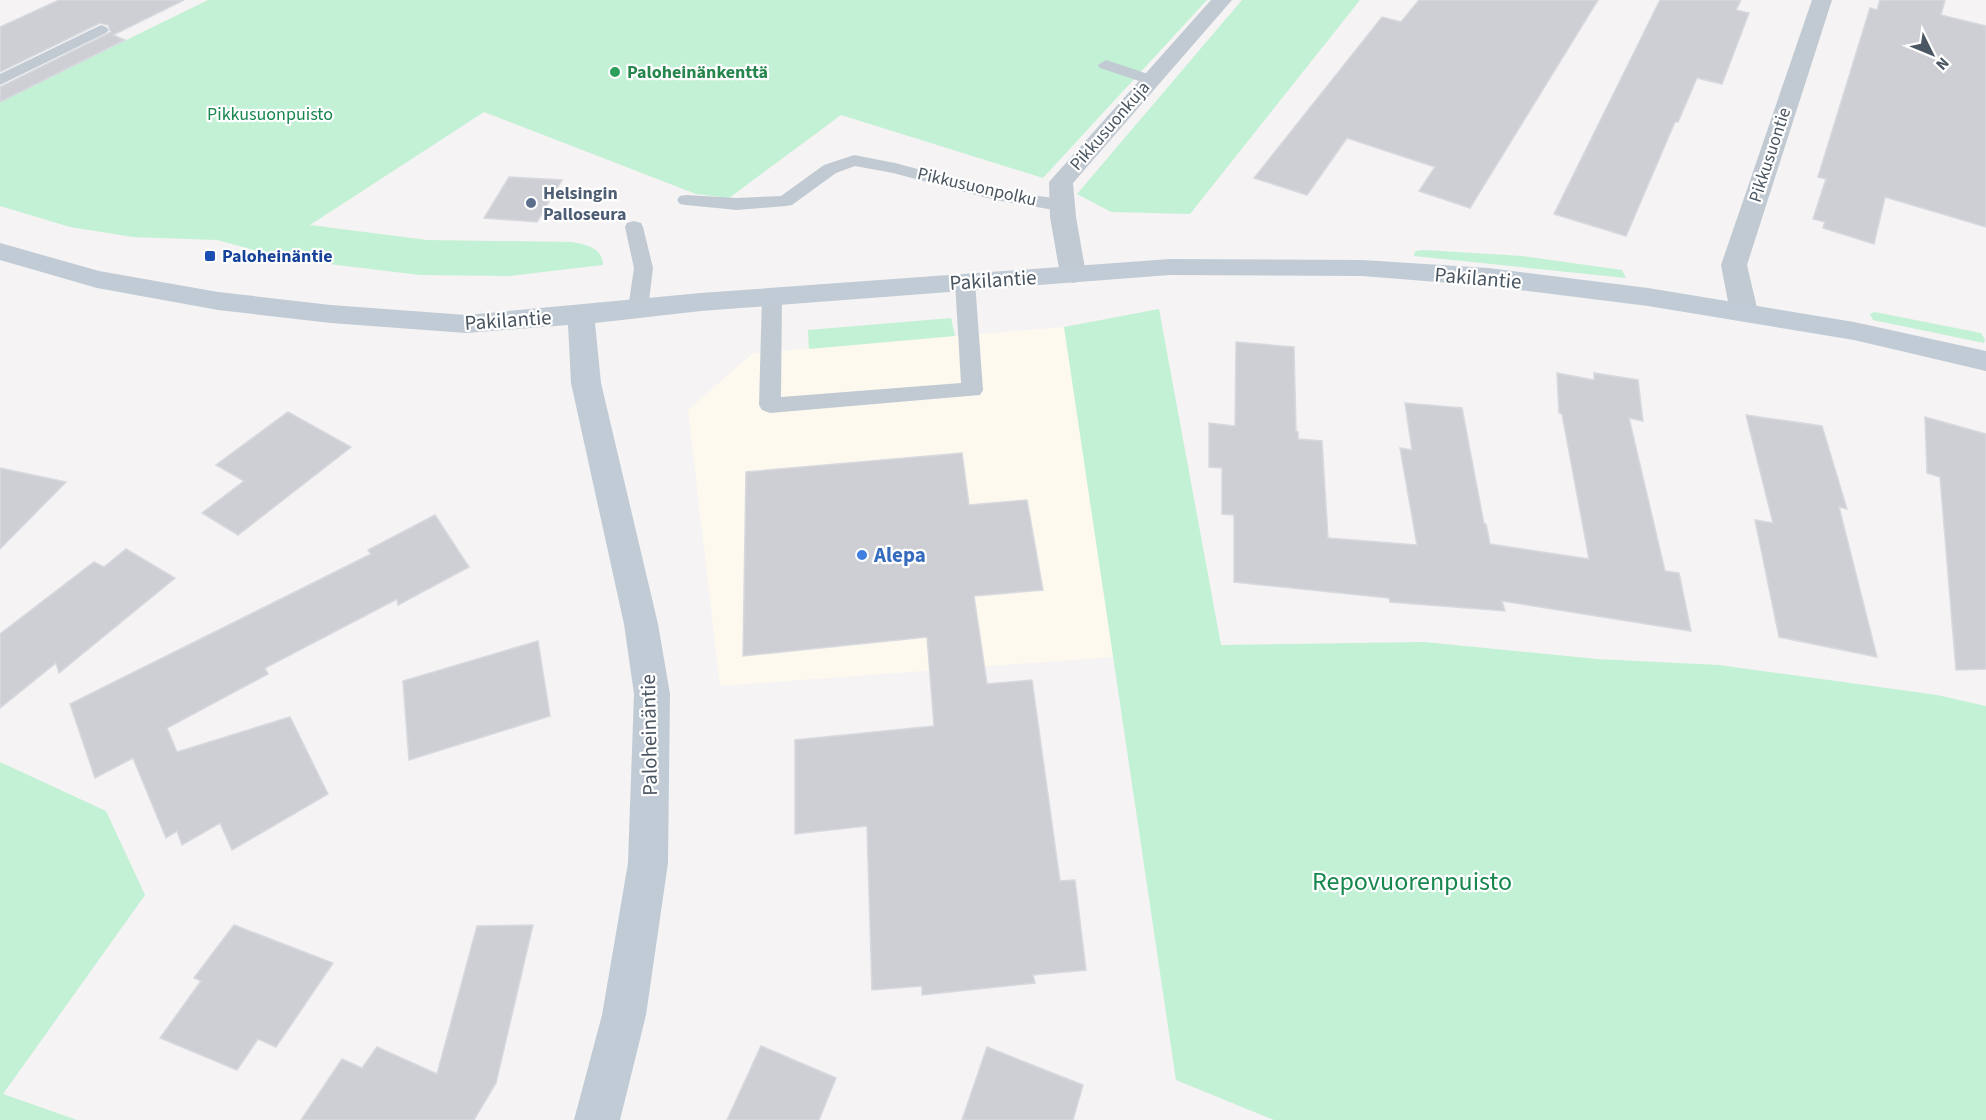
<svg xmlns="http://www.w3.org/2000/svg" width="1986" height="1120" viewBox="0 0 1986 1120" font-family="'Source Sans 3',sans-serif">
<style>
.commercial{fill:#fdf9ef}
.green{fill:#c3f1d5}
.building{fill:#cdcfd5;stroke:#d7d9de;stroke-width:1.5}
.lines{fill:none;stroke-linecap:round;stroke-linejoin:round}
.lane{fill:#c1cad2;fill-rule:evenodd}
.street{fill:#c1cad2;fill-rule:evenodd}
.secondary{fill:#c1cbd6;fill-rule:evenodd}
.leisure-dot{fill:#2e9e5b;stroke:#fff;stroke-width:2}
.service-dot{fill:#5c6f8a;stroke:#fff;stroke-width:2}
.transit-dot{fill:#1a4fb4;stroke:#fff;stroke-width:2}
.shop-dot{fill:#3f7fe0;stroke:#fff;stroke-width:2}
.labels{text-anchor:middle;dominant-baseline:central;stroke-width:4.5;stroke-linejoin:round;paint-order:stroke}
.far-leisure-label{font-size:18px;font-weight:bold;fill:#27864d;stroke:#fff;text-anchor:start}
.far-park-label{font-size:18px;fill:#17864f;stroke:#fff}
.far-street-label{font-size:18px;fill:#4a5661;stroke:#fff}
.far-service-label{font-size:18px;font-weight:bold;fill:#4e5e75;stroke:#fff;text-anchor:start}
.far-transit-label{font-size:18px;font-weight:bold;fill:#164399;stroke:#fff;text-anchor:start}
.street-label{font-size:21px;fill:#4a5661;stroke:#fff}
.shop-label{font-size:21px;font-weight:bold;fill:#366cbe;stroke:#fff;text-anchor:start}
.near-park-label{font-size:26px;fill:#17864f;stroke:#fff}
</style>
<rect width="100%" height="100%" fill="#f5f3f3"/>
<!-- commercial -->
<path class="commercial" d="M 1064,327 L 1114,657 L 720,686 L 688,410 L 753,353 Z"/>
<!-- green -->
<g class="green">
<path d="M 208,0 L 1207,0 L 1043,178 L 841,115 L 729,198 L 696,194 L 484,112 L 310,225 L 427,240 L 572,242 C 587,245 602,247 603,265 L 509,276 L 420,275 L 288,259 L 217,240 L 133,237 L 70,227 L 0,206 L 0,102 Z"/>
<path d="M 1242,0 L 1360,0 L 1190,214 L 1111,212 L 1077,194 Z"/>
<path d="M 1424,250 L 1522,256 L 1622,270 L 1626,278 L 1414,256 L 1415,251 Z"/>
<path d="M 1159,309 L 1221,645 L 1424,642 L 1597,659 L 1719,665 L 1937,695 L 1986,706 L 1986,1120 L 1274,1120 L 1176,1080 L 1064,327 Z"/>
<path d="M 1875,312 L 1981,333 L 1985,340 L 1984,343 L 1873,320 L 1870,314 Z"/>
<path d="M 951,318 L 955,336 L 809,349 L 808,330 Z"/>
<path d="M 0,762 L 106,811 L 145,895 L 3,1094 L 77,1120 L 0,1120 Z"/>
</g>
<!-- building -->
<g class="building">
<path d="M 59,0 L 184,0 L 113,35 L 125,40 L 0,102 L 0,87 L 111,32 L 108,25 L 100,23 L 0,72 L 0,27 Z"/>
<path d="M 1419,0 L 1598,0 L 1470,208 L 1419,191 L 1435,167 L 1347,138 L 1307,195 L 1254,178 L 1382,17 L 1401,22 Z"/>
<path d="M 1660,0 L 1741,0 L 1736,10 L 1749,13 L 1722,84 L 1697,78 L 1678,122 L 1675,122 L 1626,236 L 1554,214 Z"/>
<path d="M 1880,0 L 1945,0 L 1941,15 L 1986,26 L 1986,227 L 1885,197 L 1874,244 L 1823,228 L 1825,222 L 1813,219 L 1826,179 L 1818,177 L 1870,8 L 1877,10 Z"/>
<path d="M 509,177 L 562,180 L 537,222 L 484,218 Z"/>
<path d="M 1236,342 L 1294,347 L 1296,431 L 1298,432 L 1298,439 L 1322,441 L 1328,538 L 1417,545 L 1400,448 L 1412,450 L 1405,403 L 1462,408 L 1484,524 L 1486,524 L 1490,544 L 1589,559 L 1562,414 L 1559,413 L 1557,373 L 1594,380 L 1594,373 L 1638,380 L 1643,421 L 1629,418 L 1665,571 L 1679,573 L 1691,631 L 1502,601 L 1505,611 L 1390,602 L 1389,598 L 1234,582 L 1234,515 L 1222,514 L 1222,468 L 1209,467 L 1209,423 L 1235,426 Z"/>
<path d="M 288,412 L 351,447 L 238,535 L 202,513 L 244,481 L 216,465 Z"/>
<path d="M 1746,415 L 1822,426 L 1847,509 L 1839,507 L 1877,657 L 1779,637 L 1755,520 L 1773,523 Z"/>
<path d="M 1925,417 L 1986,434 L 1986,669 L 1956,670 L 1940,477 L 1927,473 Z"/>
<path d="M 962,453 L 969,505 L 1027,500 L 1043,590 L 974,596 L 987,684 L 1032,680 L 1060,881 L 1075,880 L 1086,970 L 1033,975 L 1035,983 L 922,995 L 922,986 L 872,990 L 867,826 L 795,834 L 795,740 L 934,726 L 927,637 L 743,656 L 746,472 Z"/>
<path d="M 0,468 L 66,482 L 0,549 Z"/>
<path d="M 435,515 L 469,567 L 398,605 L 397,599 L 265,668 L 268,674 L 167,728 L 177,752 L 290,717 L 328,794 L 232,850 L 220,823 L 182,845 L 177,831 L 166,838 L 133,758 L 95,778 L 70,704 L 371,554 L 368,550 Z"/>
<path d="M 126,549 L 175,578 L 59,673 L 56,663 L 0,708 L 0,634 L 94,562 L 104,567 Z"/>
<path d="M 538,641 L 550,716 L 409,760 L 403,681 Z"/>
<path d="M 234,925 L 333,963 L 276,1047 L 258,1039 L 237,1070 L 160,1038 L 201,981 L 194,978 Z"/>
<path d="M 533,925 L 496,1083 L 474,1120 L 301,1120 L 342,1059 L 362,1068 L 377,1047 L 437,1074 L 477,926 Z"/>
<path d="M 761,1046 L 836,1078 L 819,1120 L 727,1120 Z"/>
<path d="M 987,1047 L 1083,1085 L 1073,1120 L 962,1120 Z"/>
</g>
<g class="lines">
<!-- lane -->
<g class="lane">
<path d="M 101,25 L 106,27 L 109,30 L 106,33 L 0,85 L 0,74 Z"/>
<path d="M 1106,60 L 1157,77 L 1159,80 L 1151,85 L 1100,68 L 1098,65 Z"/>
<path d="M 854,155 L 895,163 L 996,190 L 1060,199 L 1066,201 L 1069,205 L 1066,209 L 1060,211 L 995,200 L 893,173 L 855,166 L 836,173 L 792,205 L 786,206 L 737,210 L 686,205 L 680,204 L 677,200 L 680,196 L 686,195 L 737,198 L 781,196 L 824,165 Z"/>
<path d="M 634,221 L 641,223 L 643,227 L 653,268 L 648,309 L 645,314 L 638,316 L 631,314 L 628,309 L 634,268 L 625,227 L 627,223 Z"/>
<path d="M 965,276 L 972,278 L 975,282 L 983,390 L 980,395 L 770,413 L 762,410 L 759,405 L 762,296 L 765,291 L 772,290 L 779,291 L 782,296 L 781,397 L 961,383 L 955,282 L 958,278 Z"/>
</g>
<!-- street -->
<g class="street">
<path d="M 1211,0 L 1232,0 L 1073,183 L 1076,217 L 1086,274 L 1082,280 L 1073,283 L 1064,280 L 1060,274 L 1050,217 L 1049,182 Z"/>
<path d="M 1812,0 L 1832,0 L 1747,265 L 1758,312 L 1754,318 L 1744,321 L 1734,318 L 1730,312 L 1721,265 Z"/>
</g>
<!-- secondary -->
<path class="secondary" d="M 0,243 L 99,271 L 218,292 L 331,305 L 466,315 L 701,293 L 1170,259 L 1362,260 L 1488,268 L 1648,288 L 1854,322 L 1986,351 L 1986,371 L 1854,340 L 1648,306 L 1488,286 L 1362,276 L 1170,275 L 701,311 L 595,323 L 601,383 L 658,624 L 670,694 L 668,863 L 646,1015 L 620,1120 L 574,1120 L 602,1015 L 628,863 L 634,694 L 624,624 L 571,383 L 568,325 L 466,333 L 331,323 L 218,310 L 97,288 L 0,260 Z"/>
</g>
<!-- markers -->
<circle class="leisure-dot" cx="615" cy="72" r="6"/>
<circle class="service-dot" cx="531" cy="203" r="6"/>
<rect class="transit-dot" x="204" y="250" width="12" height="12" rx="3"/>
<circle class="shop-dot" cx="862" cy="555" r="6"/>
<g class="labels">
<!-- far-leisure labels -->
<g class="far-leisure-label">
<text x="627" y="72">Paloheinänkenttä</text>
</g>
<!-- far-park labels -->
<g class="far-park-label">
<text x="270" y="114">Pikkusuonpuisto</text>
</g>
<!-- far-street labels -->
<g class="far-street-label">
<text transform="translate(1110 126) rotate(-49)">Pikkusuonkuja</text>
<text transform="translate(1770 155) rotate(-72)">Pikkusuontie</text>
<text transform="translate(977 187) rotate(13)">Pikkusuonpolku</text>
</g>
<!-- far-service labels -->
<g class="far-service-label">
<text x="543" y="193">Helsingin<tspan x="543" dy="21">Palloseura</tspan></text>
</g>
<!-- far-transit labels -->
<g class="far-transit-label">
<text x="222" y="256">Paloheinäntie</text>
</g>
<!-- street labels -->
<g class="street-label">
<text transform="translate(1478 278) rotate(5)">Pakilantie</text>
<text transform="translate(993 280) rotate(-4)">Pakilantie</text>
<text transform="translate(508 320) rotate(-4)">Pakilantie</text>
<text transform="translate(649 735) rotate(-91)">Paloheinäntie</text>
</g>
<!-- shop labels -->
<g class="shop-label">
<text x="874" y="555">Alepa</text>
</g>
<!-- near-park labels -->
<g class="near-park-label">
<text x="1412" y="881">Repovuorenpuisto</text>
</g>
</g>
<!-- north arrow -->
<g transform="translate(1932 54) rotate(133)" stroke="#ffffff" stroke-width="4.5" paint-order="stroke">
<path d="M0-4.5L10 22L0 15L-10 22Z" fill="#4a5661"/>
<text y="-9" font-size="16" font-weight="bold" text-anchor="middle" fill="#4a5661">N</text>
</g>
</svg>
